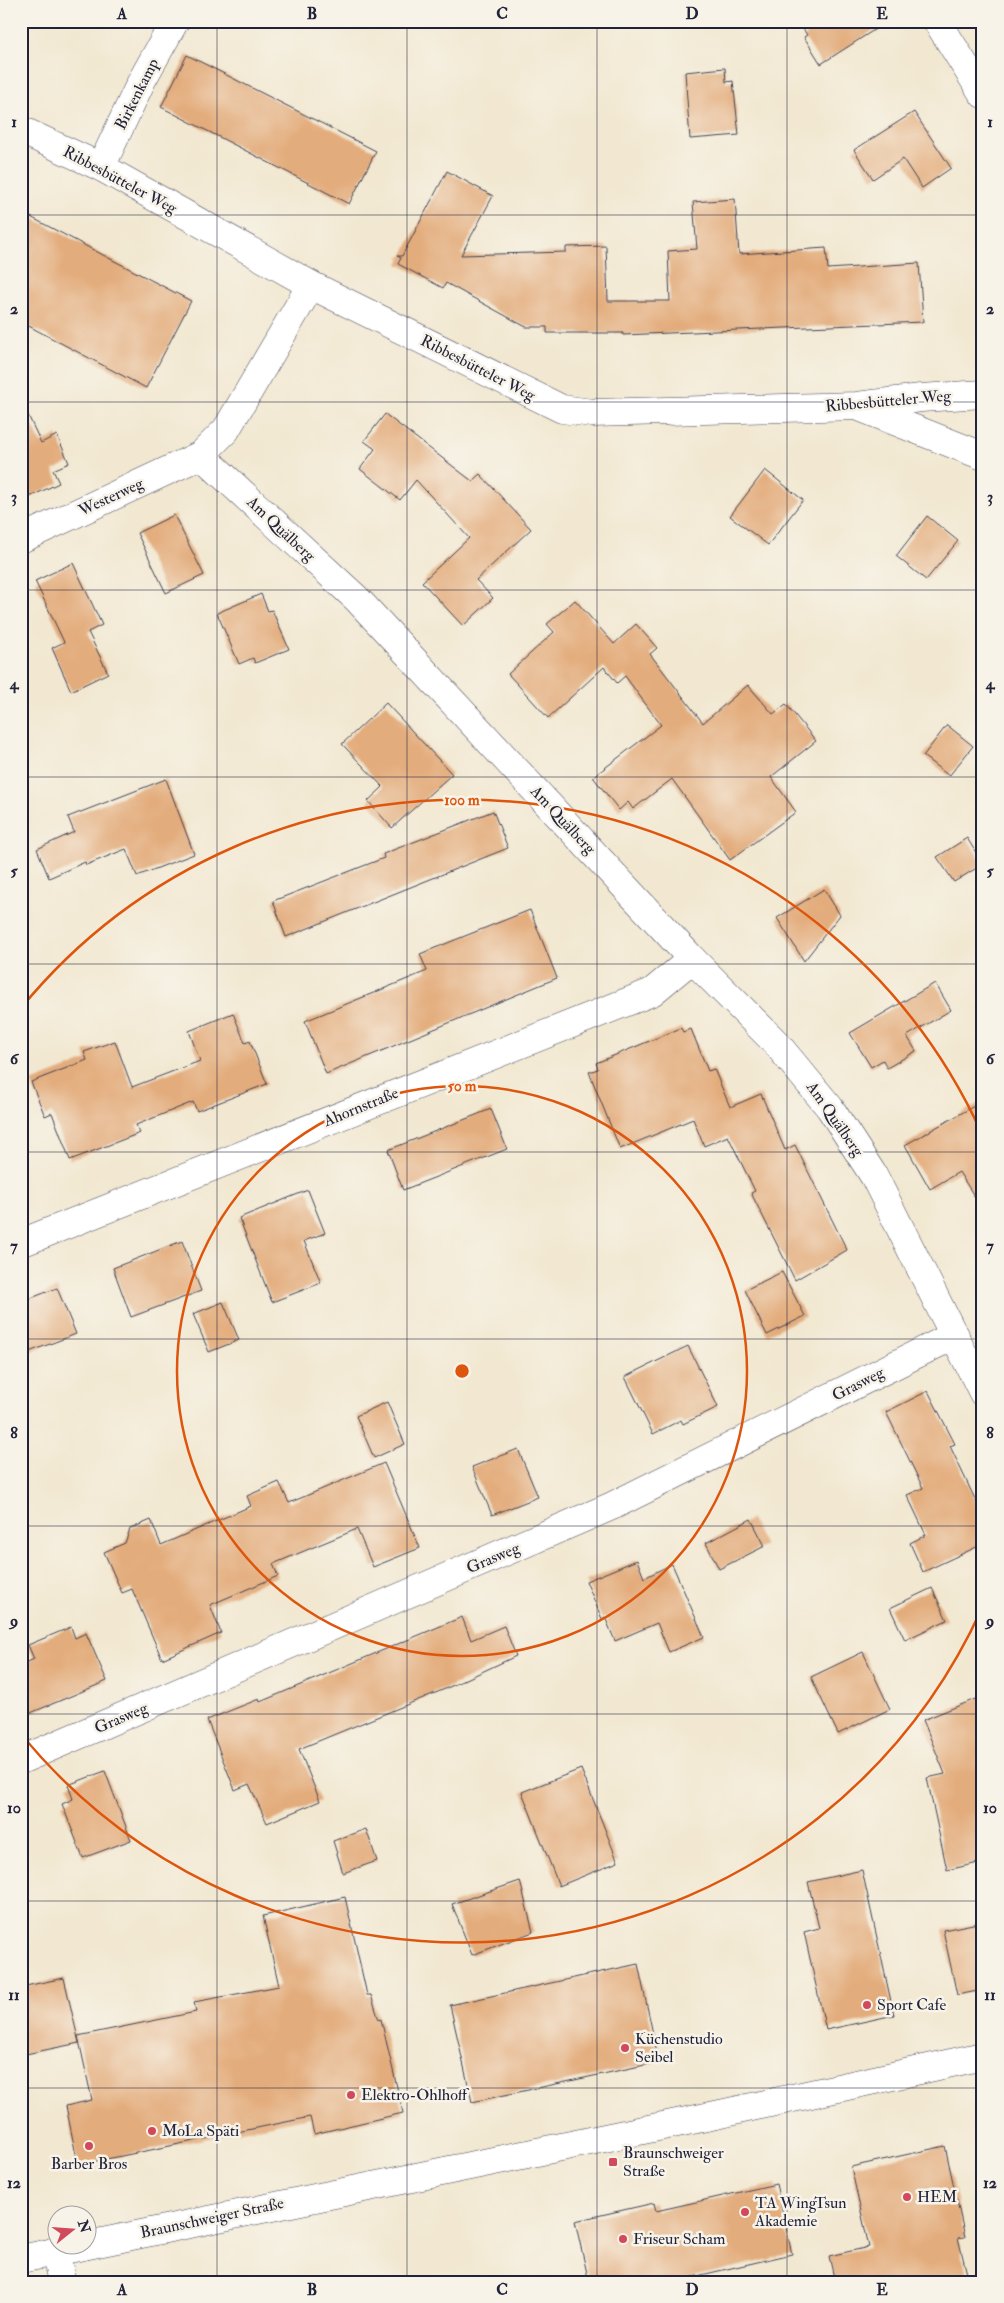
<svg xmlns="http://www.w3.org/2000/svg" width="1004" height="2303" viewBox="0 0 1004 2303" font-family="'IM FELL Double Pica',serif">
<style>
.building{fill:#e3ac7b}
.lines{fill:none;stroke-linecap:round;stroke-linejoin:round}
.minor-casing{stroke:#414052;stroke-width:29}
.minor{stroke:#fff;stroke-width:28}
.grid{fill:none;stroke:#22223b;stroke-width:1;stroke-opacity:0.55}
.ring{fill:none;stroke:#de560e;stroke-width:2.5}
.poi-dot{fill:#d1495b;stroke:#f7f3e8;stroke-width:2}
.labels{text-anchor:middle;dominant-baseline:central;stroke-width:5;stroke-linejoin:round;paint-order:stroke}
.street-label{font-size:16px;fill:#22223b;stroke:#f7f3e8}
.poi-label{font-size:16px;fill:#22223b;stroke:#f7f3e8;text-anchor:start}
.centre{fill:#de560e;stroke:#f7f3e8;stroke-width:2.5}
.ring-label{font-size:15px;text-anchor:middle;font-weight:bold;fill:#de560e;stroke:#f7f3e8;stroke-width:5;stroke-linejoin:round;paint-order:stroke}
.neatline{fill:none;stroke:#22223b;stroke-width:2}
.grid-label{font-size:16px;text-anchor:middle;font-weight:bold;fill:#22223b}
</style>
<rect width="100%" height="100%" fill="#f7f3e8"/>
<filter id="ink" filterUnits="userSpaceOnUse"><feTurbulence type="fractalNoise" baseFrequency=".02" numOctaves="2"/><feDisplacementMap in="SourceGraphic" scale="10" xChannelSelector="R" yChannelSelector="G"/><feConvolveMatrix kernelMatrix="1 2 1 2 8 2 1 2 1" color-interpolation-filters="sRGB"/></filter>
<filter id="wash" filterUnits="userSpaceOnUse"><feTurbulence type="fractalNoise" baseFrequency=".0096" numOctaves="4" result="noise"/><feDisplacementMap in="SourceGraphic" scale="20" xChannelSelector="R" yChannelSelector="G"/><feGaussianBlur stdDeviation="1.12" result="paint"/><feColorMatrix in="noise" values="0 0 0 0 0 0 0 0 0 0 0 0 0 0 0 0 0 1.4 0 .05"/><feComposite in="paint" operator="in"/></filter>
<g filter="url(#wash)">
<rect width="100%" height="100%" fill="#f2e8d1"/>
<g id="blocks">
<!-- building -->
<g class="building">
<path d="M 798,21 L 888,21 L 821,64 L 804,37 L 807,35 Z"/>
<path d="M 187,55 L 376,151 L 349,204 L 161,107 Z"/>
<path d="M 725,68 L 726,82 L 733,81 L 739,135 L 690,139 L 685,72 Z"/>
<path d="M 914,112 L 951,168 L 922,188 L 903,159 L 873,179 L 854,150 Z"/>
<path d="M 447,171 L 493,196 L 461,255 L 566,252 L 566,247 L 606,246 L 608,301 L 670,301 L 668,251 L 697,249 L 693,202 L 735,199 L 739,254 L 826,248 L 828,269 L 919,263 L 923,322 L 623,335 L 623,333 L 547,333 L 547,327 L 526,327 L 446,283 L 443,288 L 398,264 L 401,258 L 397,256 L 402,256 Z"/>
<path d="M 21,212 L 191,301 L 146,388 L 21,322 Z"/>
<path d="M 21,400 L 41,443 L 57,435 L 69,463 L 53,470 L 59,483 L 21,501 Z"/>
<path d="M 385,414 L 472,481 L 480,474 L 531,529 L 476,580 L 493,598 L 463,626 L 422,582 L 469,538 L 416,480 L 400,500 L 360,469 L 375,449 L 364,441 Z"/>
<path d="M 765,470 L 803,500 L 768,545 L 730,516 Z"/>
<path d="M 174,515 L 204,575 L 166,593 L 137,533 Z"/>
<path d="M 927,516 L 958,541 L 926,580 L 896,556 Z"/>
<path d="M 73,563 L 102,625 L 88,632 L 108,673 L 71,691 L 52,648 L 64,642 L 35,581 Z"/>
<path d="M 261,594 L 268,611 L 272,610 L 289,649 L 255,663 L 253,658 L 239,664 L 217,613 Z"/>
<path d="M 575,600 L 614,644 L 636,624 L 657,648 L 650,654 L 703,723 L 748,685 L 773,714 L 786,704 L 816,741 L 771,777 L 796,812 L 730,860 L 672,779 L 633,809 L 628,802 L 619,810 L 593,777 L 661,725 L 625,676 L 617,683 L 604,667 L 548,718 L 508,674 L 554,632 L 547,624 Z"/>
<path d="M 386,703 L 452,774 L 392,828 L 368,801 L 383,787 L 342,744 Z"/>
<path d="M 947,725 L 973,746 L 949,776 L 923,756 Z"/>
<path d="M 166,779 L 194,854 L 137,876 L 126,849 L 86,865 L 85,862 L 49,878 L 37,849 L 74,832 L 68,817 Z"/>
<path d="M 493,811 L 508,848 L 286,937 L 273,901 L 384,858 L 383,854 Z"/>
<path d="M 967,838 L 983,864 L 954,882 L 937,857 Z"/>
<path d="M 824,889 L 840,915 L 804,961 L 777,918 Z"/>
<path d="M 530,910 L 557,978 L 326,1074 L 305,1021 L 427,971 L 420,954 Z"/>
<path d="M 935,983 L 951,1010 L 907,1036 L 916,1051 L 887,1068 L 883,1060 L 871,1067 L 850,1033 Z"/>
<path d="M 233,1013 L 245,1043 L 250,1041 L 267,1084 L 197,1111 L 193,1102 L 136,1125 L 140,1133 L 70,1160 L 52,1113 L 45,1116 L 31,1082 L 87,1060 L 84,1052 L 115,1041 L 132,1087 L 200,1061 L 189,1031 Z"/>
<path d="M 681,1028 L 683,1032 L 691,1029 L 708,1071 L 714,1069 L 730,1107 L 761,1094 L 785,1150 L 795,1145 L 847,1250 L 795,1280 L 751,1193 L 755,1191 L 728,1136 L 704,1146 L 693,1119 L 620,1149 L 589,1072 L 598,1069 L 596,1063 Z"/>
<path d="M 983,1101 L 983,1210 L 959,1172 L 930,1189 L 905,1145 Z"/>
<path d="M 491,1109 L 507,1149 L 403,1190 L 388,1150 Z"/>
<path d="M 308,1190 L 325,1233 L 304,1241 L 321,1283 L 272,1302 L 239,1218 Z"/>
<path d="M 182,1241 L 201,1291 L 131,1317 L 113,1268 Z"/>
<path d="M 782,1272 L 805,1316 L 767,1335 L 745,1290 Z"/>
<path d="M 57,1288 L 76,1334 L 21,1355 L 21,1302 Z"/>
<path d="M 223,1302 L 239,1340 L 209,1352 L 193,1314 Z"/>
<path d="M 688,1346 L 718,1407 L 683,1424 L 681,1420 L 653,1434 L 625,1377 Z"/>
<path d="M 928,1391 L 955,1444 L 950,1446 L 983,1516 L 983,1544 L 923,1572 L 910,1543 L 926,1535 L 907,1495 L 923,1488 L 886,1412 Z"/>
<path d="M 387,1402 L 405,1444 L 374,1458 L 356,1416 Z"/>
<path d="M 518,1449 L 538,1497 L 492,1515 L 472,1467 Z"/>
<path d="M 384,1463 L 420,1548 L 373,1567 L 357,1529 L 273,1564 L 278,1576 L 210,1605 L 221,1633 L 162,1659 L 132,1589 L 122,1593 L 104,1552 L 125,1543 L 130,1529 L 151,1520 L 161,1545 L 251,1506 L 247,1496 L 279,1482 L 289,1503 Z"/>
<path d="M 751,1519 L 765,1546 L 719,1569 L 706,1543 Z"/>
<path d="M 637,1560 L 644,1578 L 672,1564 L 704,1637 L 669,1652 L 657,1623 L 615,1641 L 605,1617 L 602,1619 L 586,1581 Z"/>
<path d="M 932,1588 L 947,1620 L 905,1640 L 890,1608 Z"/>
<path d="M 462,1617 L 471,1640 L 504,1626 L 516,1656 L 445,1689 L 299,1749 L 320,1801 L 267,1823 L 249,1784 L 235,1790 L 207,1720 L 259,1699 L 260,1702 Z"/>
<path d="M 71,1627 L 75,1638 L 86,1633 L 107,1681 L 21,1717 L 21,1665 L 34,1659 L 28,1645 Z"/>
<path d="M 863,1652 L 890,1709 L 838,1734 L 811,1677 Z"/>
<path d="M 983,1696 L 983,1862 L 947,1870 L 927,1778 L 945,1774 L 923,1720 Z"/>
<path d="M 581,1769 L 618,1862 L 559,1886 L 522,1792 Z"/>
<path d="M 105,1771 L 131,1840 L 83,1858 L 62,1804 L 73,1799 L 68,1785 Z"/>
<path d="M 366,1829 L 377,1861 L 343,1873 L 333,1841 Z"/>
<path d="M 862,1870 L 894,2015 L 826,2030 L 804,1932 L 819,1928 L 808,1882 Z"/>
<path d="M 520,1881 L 533,1932 L 472,1955 L 452,1904 Z"/>
<path d="M 345,1897 L 367,1995 L 371,1995 L 379,2020 L 381,2019 L 403,2113 L 314,2134 L 310,2117 L 78,2165 L 66,2106 L 92,2100 L 78,2036 L 196,2012 L 194,2002 L 279,1986 L 263,1916 Z"/>
<path d="M 983,1922 L 983,1990 L 957,1995 L 943,1930 Z"/>
<path d="M 638,1964 L 659,2062 L 472,2102 L 450,2005 Z"/>
<path d="M 64,1978 L 79,2043 L 21,2055 L 21,1987 Z"/>
<path d="M 945,2146 L 965,2237 L 958,2238 L 969,2282 L 835,2282 L 829,2256 L 869,2247 L 851,2167 Z"/>
<path d="M 776,2184 L 792,2254 L 671,2282 L 589,2282 L 575,2221 L 654,2203 L 656,2211 Z"/>
</g>
</g>
</g>
<g filter="url(#ink)">
<use href="#blocks" fill-opacity="0" stroke="#414052" stroke-width="1"/>
<g class="lines">
<defs>
<g id="minor">
<path d="M 937,21 L 983,94"/>
<path d="M 21,130 L 101,167 L 311,285 L 562,409 L 592,413 L 857,406 L 921,398 L 983,394"/>
<path d="M 101,167 L 142,80 L 175,21"/>
<path d="M 311,285 L 226,430 L 201,455 L 357,599 L 692,959 L 776,1043 L 830,1108 L 874,1176 L 983,1393"/>
<path d="M 859,407 L 983,456"/>
<path d="M 21,539 L 201,455"/>
<path d="M 21,1243 L 652,992 L 692,959"/>
<path d="M 21,1760 L 612,1506 L 955,1335"/>
<path d="M 88,2245 L 711,2116 L 983,2056"/>
<path d="M 55,2251 L 62,2282"/>
<path d="M 21,2259 L 83,2246"/>
</g>
</defs>
<!-- minor casing -->
<use href="#minor" class="minor-casing"/>
<!-- minor -->
<use href="#minor" class="minor"/>
</g>
</g>
<!-- grid -->
<path class="grid" d="M 217,21 L 217,2282M 407,21 L 407,2282M 597,21 L 597,2282M 787,21 L 787,2282M 21,215 L 983,215M 21,402 L 983,402M 21,590 L 983,590M 21,777 L 983,777M 21,964 L 983,964M 21,1152 L 983,1152M 21,1339 L 983,1339M 21,1526 L 983,1526M 21,1714 L 983,1714M 21,1901 L 983,1901M 21,2088 L 983,2088"/>
<!-- distance rings -->
<g class="ring">
<circle cx="462" cy="1371" r="285"/>
<path d="M982 1608A571 571 0 0 1 21 1734M21 1008A571 571 0 0 1 982 1134"/>
</g>
<!-- markers -->
<g class="poi-dot">
<circle cx="867" cy="2005" r="5"/>
<circle cx="625" cy="2048" r="5"/>
<circle cx="351" cy="2095" r="5"/>
<circle cx="152" cy="2131" r="5"/>
<circle cx="89" cy="2146" r="5"/>
<rect x="608" y="2157" width="10" height="10" rx="2.5"/>
<circle cx="907" cy="2197" r="5"/>
<circle cx="745" cy="2212" r="5"/>
<circle cx="623" cy="2239" r="5"/>
</g>
<g class="labels">
<!-- street labels -->
<g class="street-label">
<text transform="translate(137 94) rotate(-63)">Birkenkamp</text>
<text transform="translate(120 180) rotate(28)">Ribbesbütteler Weg</text>
<text transform="translate(478 368) rotate(27)">Ribbesbütteler Weg</text>
<text transform="translate(888 401) rotate(-5)">Ribbesbütteler Weg</text>
<text transform="translate(111 497) rotate(-25)">Westerweg</text>
<text transform="translate(281 529) rotate(43)">Am Quälberg</text>
<text transform="translate(563 820) rotate(47)">Am Quälberg</text>
<text transform="translate(361 1107) rotate(-22)">Ahornstraße</text>
<text transform="translate(835 1119) rotate(55)">Am Quälberg</text>
<text transform="translate(858 1384) rotate(-27)">Grasweg</text>
<text transform="translate(493 1558) rotate(-23)">Grasweg</text>
<text transform="translate(121 1718) rotate(-23)">Grasweg</text>
<text transform="translate(212 2218) rotate(-12)">Braunschweiger Straße</text>
</g>
<!-- poi labels -->
<g class="poi-label">
<text x="877" y="2005">Sport Cafe</text>
<text x="635" y="2039">Küchenstudio<tspan x="635" dy="18">Seibel</tspan></text>
<text x="361" y="2095">Elektro-Ohlhoff</text>
<text x="162" y="2131">MoLa Späti</text>
<text x="623" y="2153">Braunschweiger<tspan x="623" dy="18">Straße</tspan></text>
<text x="89" y="2164" text-anchor="middle">Barber Bros</text>
<text x="917" y="2197">HEM</text>
<text x="755" y="2203">TA WingTsun<tspan x="755" dy="18">Akademie</tspan></text>
<text x="633" y="2239">Friseur Scham</text>
</g>
</g>
<circle cx="462" cy="1371" r="8" class="centre"/>
<g class="ring-label">
<text x="462" y="805">100 m</text>
<text x="462" y="1091">50 m</text>
</g>
<!-- margin -->
<rect width="1004" height="2303" fill="none" stroke="#f7f3e8" stroke-width="55"/>
<!-- north arrow -->
<g transform="translate(72 2230) rotate(73)"><circle r="24" fill="#f7f3e8" stroke="#a29fa3"/>
<path d="M0-4L9 19L0 12L-9 19Z" fill="#d1495b"/>
<text y="-8" font-size="14" font-weight="bold" text-anchor="middle" fill="#22223b">N</text>
</g>
<rect x="28" y="28" width="948" height="2248" class="neatline"/>
<g class="grid-label">
<text x="122" y="19">A</text>
<text x="312" y="19">B</text>
<text x="502" y="19">C</text>
<text x="692" y="19">D</text>
<text x="882" y="19">E</text>
<text x="14" y="127">1</text>
<text x="990" y="127">1</text>
<text x="14" y="314">2</text>
<text x="990" y="314">2</text>
<text x="14" y="502">3</text>
<text x="990" y="502">3</text>
<text x="14" y="689">4</text>
<text x="990" y="689">4</text>
<text x="14" y="876">5</text>
<text x="990" y="876">5</text>
<text x="14" y="1064">6</text>
<text x="990" y="1064">6</text>
<text x="14" y="1251">7</text>
<text x="990" y="1251">7</text>
<text x="14" y="1438">8</text>
<text x="990" y="1438">8</text>
<text x="14" y="1626">9</text>
<text x="990" y="1626">9</text>
<text x="14" y="1813">10</text>
<text x="990" y="1813">10</text>
<text x="14" y="2000">11</text>
<text x="990" y="2000">11</text>
<text x="14" y="2188">12</text>
<text x="990" y="2188">12</text>
<text x="122" y="2295">A</text>
<text x="312" y="2295">B</text>
<text x="502" y="2295">C</text>
<text x="692" y="2295">D</text>
<text x="882" y="2295">E</text>
</g>
</svg>
